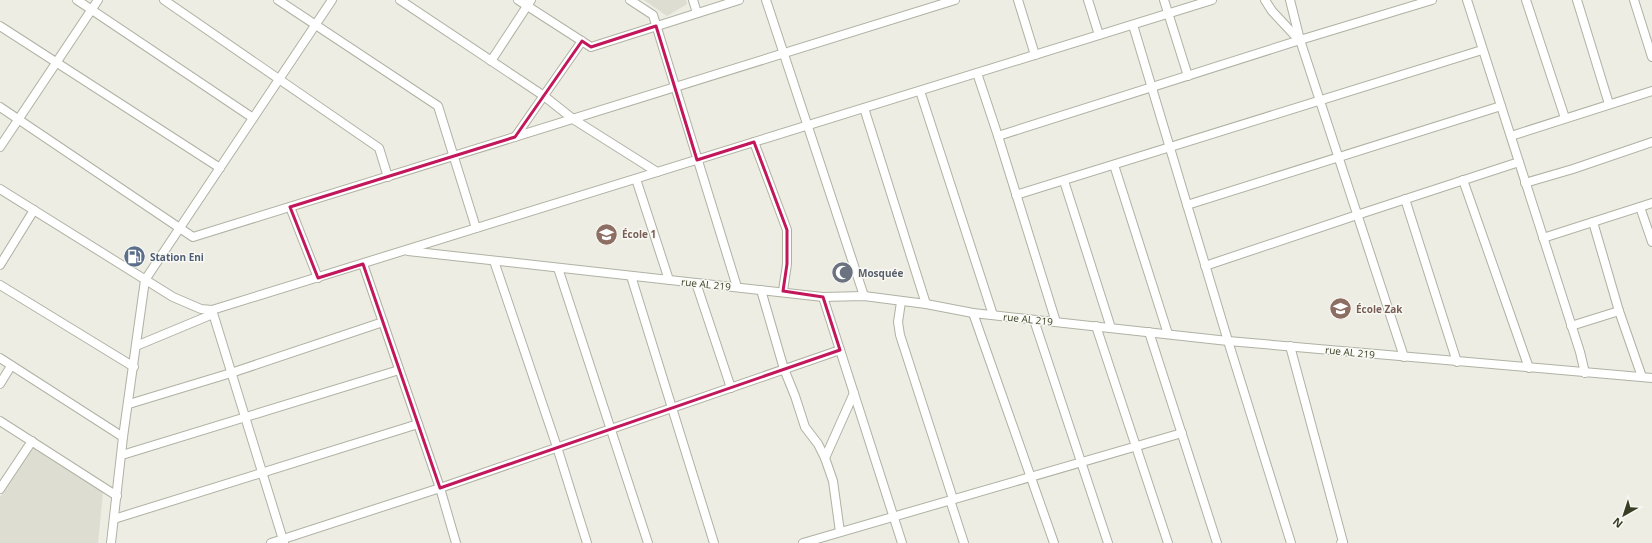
<svg xmlns="http://www.w3.org/2000/svg" width="1652" height="543" viewBox="0 0 1652 543" font-family="'Open Sans',sans-serif">
<style>
.built{fill:#ddddd2}
.lines{fill:none;stroke-linecap:round;stroke-linejoin:round}
.street-casing{stroke:#afb2a3;stroke-width:10}
.street{stroke:#fff;stroke-width:8}
.marked{fill:none;stroke:#c2185b;stroke-width:3;stroke-linejoin:round}
.labels{text-anchor:middle;dominant-baseline:central;stroke-width:3;stroke-linejoin:round;paint-order:stroke}
.education-label{font-size:10px;font-weight:bold;fill:#785e54;stroke:#f9f9f4;text-anchor:start}
.service-label{font-size:10px;font-weight:bold;fill:#4e5e75;stroke:#f9f9f4;text-anchor:start}
.worship-label{font-size:10px;font-weight:bold;fill:#5b616d;stroke:#f9f9f4;text-anchor:start}
.street-label{font-size:10px;fill:#383e24;stroke:#f9f9f4}
</style>
<rect width="100%" height="100%" fill="#edede4"/>
<!-- built -->
<g class="built">
<path d="M 644,0 L 686,0 L 687,4 L 667,16 Z"/>
<path d="M 33,447 L 103,492 L 98,543 L 0,543 L 0,497 Z"/>
</g>
<g class="lines">
<defs>
<g id="street">
<path d="M 77,0 L 253,118"/>
<path d="M 164,0 L 379,148 L 388,177"/>
<path d="M 278,0 L 438,106 L 476,228"/>
<path d="M 400,0 L 544,96 L 573,119 L 657,172"/>
<path d="M 518,0 L 591,47 L 739,0"/>
<path d="M 630,0 L 653,15 L 737,287"/>
<path d="M 693,0 L 697,13"/>
<path d="M 766,0 L 864,296"/>
<path d="M 1018,0 L 1035,55"/>
<path d="M 1088,0 L 1099,35"/>
<path d="M 1164,0 L 1188,76"/>
<path d="M 1265,0 L 1272,11 L 1299,40"/>
<path d="M 1290,0 L 1300,40 L 1404,357"/>
<path d="M 1467,0 L 1580,352 L 1585,373"/>
<path d="M 1526,0 L 1565,118"/>
<path d="M 1577,0 L 1609,104"/>
<path d="M 1634,0 L 1652,57"/>
<path d="M 1133,25 L 1228,341 L 1291,543"/>
<path d="M 0,26 L 220,168"/>
<path d="M 491,61 L 531,0"/>
<path d="M 977,73 L 998,136 L 1056,322"/>
<path d="M 920,91 L 993,315"/>
<path d="M 0,107 L 193,237 L 955,0"/>
<path d="M 864,108 L 926,304"/>
<path d="M 998,136 L 1300,40 L 1432,0"/>
<path d="M 1511,136 L 1652,91"/>
<path d="M 515,137 L 582,41"/>
<path d="M 754,142 L 787,230 L 787,264 L 783,291"/>
<path d="M 0,147 L 98,0"/>
<path d="M 1114,165 L 1168,334"/>
<path d="M 636,179 L 669,280"/>
<path d="M 1463,180 L 1529,368"/>
<path d="M 1064,181 L 1111,328"/>
<path d="M 1525,183 L 1573,169 L 1652,142"/>
<path d="M 0,189 L 173,297 L 201,309 L 212,310 L 1212,0"/>
<path d="M 1016,195 L 1482,50"/>
<path d="M 1405,199 L 1457,362"/>
<path d="M 1187,205 L 1501,106"/>
<path d="M 290,207 L 318,278"/>
<path d="M 1640,207 L 1652,242"/>
<path d="M 1593,222 L 1619,311 L 1642,377"/>
<path d="M 1543,238 L 1652,203"/>
<path d="M 408,251 L 823,297 L 864,296 L 926,304 L 973,313 L 1228,341 L 1652,378"/>
<path d="M 494,261 L 557,447 L 587,543"/>
<path d="M 363,264 L 440,488 L 456,543"/>
<path d="M 0,265 L 34,210"/>
<path d="M 1205,266 L 1357,215 L 1519,162"/>
<path d="M 558,268 L 648,543"/>
<path d="M 631,276 L 714,543"/>
<path d="M 696,283 L 731,388"/>
<path d="M 0,285 L 134,367"/>
<path d="M 761,290 L 784,369 L 795,396 L 805,427 L 818,444 L 825,458 L 833,481 L 840,532"/>
<path d="M 823,297 L 902,543"/>
<path d="M 901,302 L 898,322 L 900,335 L 953,499"/>
<path d="M 212,310 L 284,543"/>
<path d="M 973,313 L 1054,543"/>
<path d="M 1034,320 L 1108,543"/>
<path d="M 1096,326 L 1168,543"/>
<path d="M 1571,326 L 1619,311"/>
<path d="M 1149,332 L 1217,543"/>
<path d="M 136,346 L 213,314"/>
<path d="M 1290,346 L 1343,542 L 1341,543"/>
<path d="M 0,358 L 123,437"/>
<path d="M 0,384 L 11,366"/>
<path d="M 129,404 L 231,373 L 383,322"/>
<path d="M 0,421 L 117,496"/>
<path d="M 122,455 L 399,370"/>
<path d="M 825,458 L 854,393"/>
<path d="M 0,489 L 32,441"/>
<path d="M 950,500 L 964,543"/>
<path d="M 114,519 L 418,424"/>
<path d="M 111,543 L 123,437 L 145,280 L 332,0"/>
<path d="M 271,543 L 440,488 L 840,350"/>
<path d="M 803,543 L 1182,433"/>
</g>
</defs>
<!-- street casing -->
<use href="#street" class="street-casing"/>
<!-- street -->
<use href="#street" class="street"/>
</g>
<!-- marked area -->
<path class="marked" d="M 656,26 L 697,160 L 754,142 L 787,230 L 787,264 L 783,291 L 823,297 L 840,350 L 440,488 L 363,264 L 318,278 L 290,207 L 515,137 L 582,41 L 591,47 Z"/>
<!-- icons -->
<defs>
<symbol id="school-disc" viewBox="-11 -11 22 22"><circle r="9.5" fill="#8d6e63" stroke="#f9f9f4"/><path d="M0-5L7-2L0 1L-7-2ZM-4 1L0 2.5L4 1V4Q0 6-4 4Z" fill="#fff"/></symbol>
<symbol id="fuel-disc" viewBox="-11 -11 22 22"><circle r="9.5" fill="#5c6f8a" stroke="#f9f9f4"/><path d="M-5.5-6h7V0h2V4h1.3V-2.5L3-4.5l.8-.8L6-3V5H2.5V1h-1V6h-7ZM-4.2-4.7v3.2H.2V-4.7Z" fill="#fff"/></symbol>
<symbol id="mosque-disc" viewBox="-11 -11 22 22"><circle r="9.5" fill="#6b7280" stroke="#f9f9f4"/><path d="M3.5-4.9A6 6 0 1 0 3.5 4.9A5 5 0 1 1 3.5-4.9Z" fill="#fff"/></symbol>
</defs>
<g fill-rule="evenodd">
<use href="#school-disc" x="594" y="222" width="25" height="25"/>
<use href="#fuel-disc" x="122" y="244" width="25" height="25"/>
<use href="#mosque-disc" x="830" y="260" width="25" height="25"/>
<use href="#school-disc" x="1328" y="296" width="25" height="25"/>
</g>
<g class="labels">
<!-- education labels -->
<g class="education-label">
<text x="622" y="234">École 1</text>
<text x="1356" y="309">École Zak</text>
</g>
<!-- service labels -->
<g class="service-label">
<text x="150" y="257">Station Eni</text>
</g>
<!-- worship labels -->
<g class="worship-label">
<text x="858" y="273">Mosquée</text>
</g>
<!-- street labels -->
<g class="street-label">
<text transform="translate(706 284) rotate(6)">rue AL 219</text>
<text transform="translate(1028 319) rotate(6)">rue AL 219</text>
<text transform="translate(1350 352) rotate(6)">rue AL 219</text>
</g>
</g>
<!-- north arrow -->
<g transform="translate(1624 515) rotate(219)" stroke="#f9f9f4" stroke-width="3" paint-order="stroke">
<path d="M0-3L7 15L0 10L-7 15Z" fill="#383e24"/>
<text y="-6" font-size="11" font-weight="bold" text-anchor="middle" fill="#383e24">N</text>
</g>
</svg>
